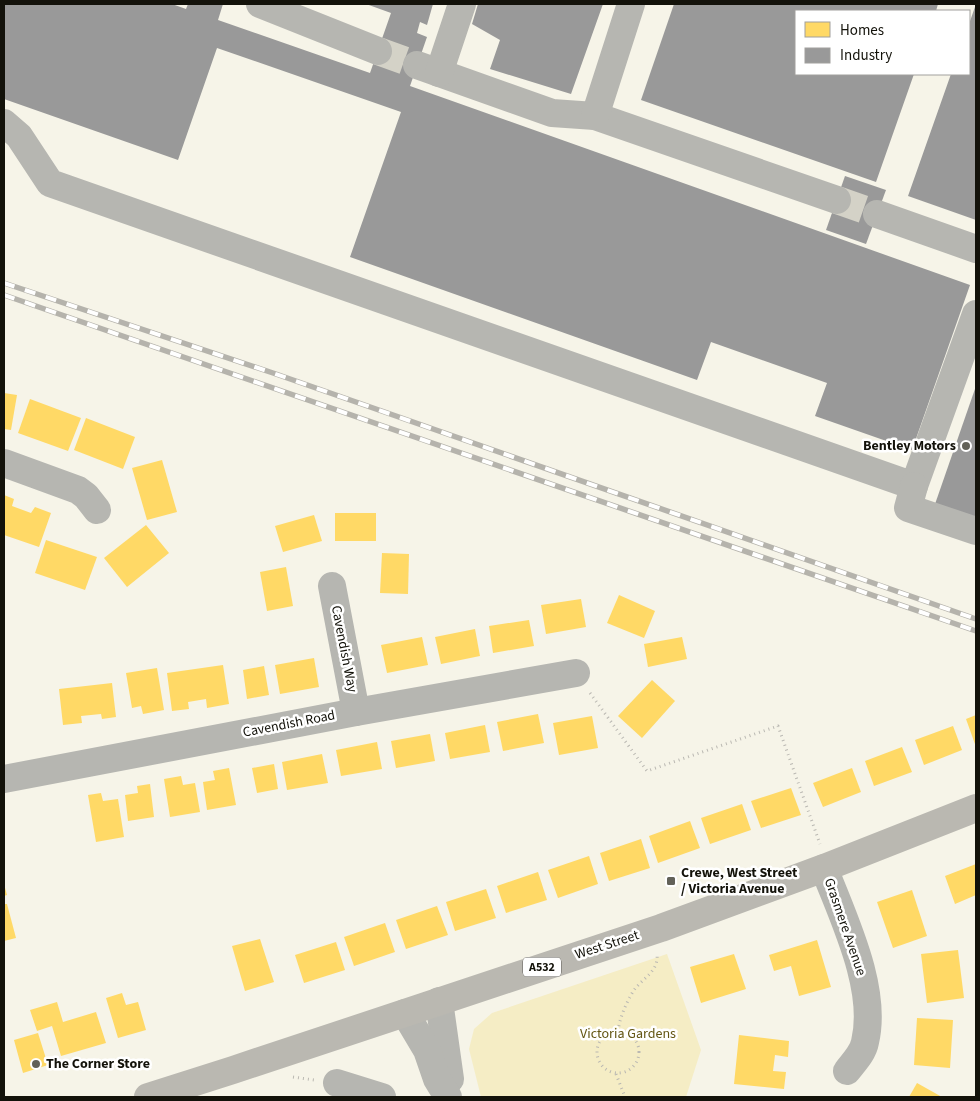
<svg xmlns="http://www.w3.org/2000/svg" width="980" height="1101" viewBox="0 0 980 1101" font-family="'Source Sans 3',sans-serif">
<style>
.park{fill:#f5edc5}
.homes{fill:#ffd966}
.industry{fill:#999}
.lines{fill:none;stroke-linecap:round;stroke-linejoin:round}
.minor-tunnel{stroke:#d4d2c7;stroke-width:28;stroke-dasharray:28 14;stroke-linecap:butt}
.path{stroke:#bab8b2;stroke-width:3;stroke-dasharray:1 4;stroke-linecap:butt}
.minor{stroke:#b6b6b1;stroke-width:28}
.major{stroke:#bab8b1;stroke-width:28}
.rail-casing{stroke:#b5b3ac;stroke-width:5.5}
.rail{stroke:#fff;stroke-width:4;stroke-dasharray:11;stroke-linecap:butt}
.poi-dot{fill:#626158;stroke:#fff;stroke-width:2}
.labels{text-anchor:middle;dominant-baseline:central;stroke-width:5;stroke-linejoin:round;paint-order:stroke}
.shield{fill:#fff;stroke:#5a5954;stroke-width:1}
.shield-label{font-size:12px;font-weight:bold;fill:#13120a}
.poi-label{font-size:14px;font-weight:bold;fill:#13120a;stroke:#fff;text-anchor:start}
.street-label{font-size:14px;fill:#13120a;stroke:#fff}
.park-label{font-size:14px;fill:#635513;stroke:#fff}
</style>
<rect width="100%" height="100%" fill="#f6f4e8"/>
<!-- park -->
<path class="park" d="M 667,954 L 701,1050 L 686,1097 L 481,1097 L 469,1049 L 474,1029 L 492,1013 Z"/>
<!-- homes -->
<g class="homes">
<path d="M 4,393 L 17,395 L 11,430 L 4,429 Z"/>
<path d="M 30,399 L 81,418 L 68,451 L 18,433 Z"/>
<path d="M 86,418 L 135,437 L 123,469 L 74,450 Z"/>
<path d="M 162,460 L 177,512 L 147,520 L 132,468 Z"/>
<path d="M 4,495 L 14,499 L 12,506 L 31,513 L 35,507 L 51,513 L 39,547 L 4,535 Z"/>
<rect x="335" y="513" width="41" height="28"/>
<path d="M 314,515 L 322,541 L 283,552 L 275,526 Z"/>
<path d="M 146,525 L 169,553 L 127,587 L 104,558 Z"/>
<path d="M 46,540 L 97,557 L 85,590 L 35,573 Z"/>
<path d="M 382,553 L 409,554 L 408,594 L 380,593 Z"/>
<path d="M 286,567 L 293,606 L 267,611 L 260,572 Z"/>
<path d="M 619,595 L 655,611 L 644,638 L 607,623 Z"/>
<path d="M 581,599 L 586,627 L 546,634 L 541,605 Z"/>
<path d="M 529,620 L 534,646 L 493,653 L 489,626 Z"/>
<path d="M 475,629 L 480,656 L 441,664 L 435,637 Z"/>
<path d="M 422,637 L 428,665 L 387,673 L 381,645 Z"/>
<path d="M 682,637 L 687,659 L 648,667 L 644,644 Z"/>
<path d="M 314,658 L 319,687 L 280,694 L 275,665 Z"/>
<path d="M 223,665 L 229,704 L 207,708 L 206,699 L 188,702 L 189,709 L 172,711 L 167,673 Z"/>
<path d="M 264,666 L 269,695 L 247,699 L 243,670 Z"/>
<path d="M 157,668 L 164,710 L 143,714 L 141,706 L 132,708 L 126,673 Z"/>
<path d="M 652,680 L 675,701 L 642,738 L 618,716 Z"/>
<path d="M 112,683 L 116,717 L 102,719 L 101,714 L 81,716 L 82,723 L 63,725 L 59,689 Z"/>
<path d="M 538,714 L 544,743 L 503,751 L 497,722 Z"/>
<path d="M 976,715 L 976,747 L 966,719 Z"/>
<path d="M 592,716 L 598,748 L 559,755 L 553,723 Z"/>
<path d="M 485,725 L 490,752 L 450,759 L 445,733 Z"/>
<path d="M 953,726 L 962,750 L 924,765 L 915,740 Z"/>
<path d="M 430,734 L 435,761 L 396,768 L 391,741 Z"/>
<path d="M 377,742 L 382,769 L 341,776 L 336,750 Z"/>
<path d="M 902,747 L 912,772 L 874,786 L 865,761 Z"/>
<path d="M 322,754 L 328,783 L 287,790 L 282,762 Z"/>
<path d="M 274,764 L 278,789 L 257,793 L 252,768 Z"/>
<path d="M 229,768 L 236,805 L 207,810 L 203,782 L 215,780 L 213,771 Z"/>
<path d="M 852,768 L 861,792 L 823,807 L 813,783 Z"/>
<path d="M 181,776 L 183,785 L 195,783 L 200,812 L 170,817 L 164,779 Z"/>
<path d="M 150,784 L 154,817 L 128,821 L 125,795 L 138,793 L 137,786 Z"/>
<path d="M 791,788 L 801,815 L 761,828 L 751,801 Z"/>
<path d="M 101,793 L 103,801 L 118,799 L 124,837 L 96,842 L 88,795 Z"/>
<path d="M 742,804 L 751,830 L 710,844 L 701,818 Z"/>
<path d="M 690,821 L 700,848 L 658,863 L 649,836 Z"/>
<path d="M 641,839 L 650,868 L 609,881 L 600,853 Z"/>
<path d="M 589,856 L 598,884 L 558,898 L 548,870 Z"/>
<path d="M 976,864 L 976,895 L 955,904 L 945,876 Z"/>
<path d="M 538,872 L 547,900 L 506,913 L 497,886 Z"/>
<path d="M 4,884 L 7,895 L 4,896 Z"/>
<path d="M 486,889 L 496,918 L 455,931 L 446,902 Z"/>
<path d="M 912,890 L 927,936 L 893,948 L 877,902 Z"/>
<path d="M 4,904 L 7,904 L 16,938 L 4,941 Z"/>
<path d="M 437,906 L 448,935 L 406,949 L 396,920 Z"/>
<path d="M 385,923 L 395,952 L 354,966 L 344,937 Z"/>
<path d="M 260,939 L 274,982 L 245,991 L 232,946 Z"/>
<path d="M 817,940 L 831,987 L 799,996 L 791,966 L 774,971 L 769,955 Z"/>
<path d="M 336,942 L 345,970 L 304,983 L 295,955 Z"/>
<path d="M 958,950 L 964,998 L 927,1003 L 921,954 Z"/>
<path d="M 734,954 L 746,989 L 701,1003 L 690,967 Z"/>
<path d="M 122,993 L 126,1005 L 138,1002 L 146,1030 L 118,1038 L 106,998 Z"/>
<path d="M 57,1002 L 63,1022 L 96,1012 L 106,1043 L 61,1056 L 52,1026 L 37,1031 L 30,1010 Z"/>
<path d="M 917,1018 L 953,1020 L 950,1068 L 914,1065 Z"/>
<path d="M 38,1033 L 48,1065 L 23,1073 L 14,1040 Z"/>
<path d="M 739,1035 L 789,1041 L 788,1057 L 775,1055 L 773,1071 L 786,1072 L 784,1089 L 734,1084 Z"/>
<path d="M 917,1083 L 942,1097 L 909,1097 Z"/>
</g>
<!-- industry -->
<g class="industry">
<path d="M 4,4 L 172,4 L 186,9 L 188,4 L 223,4 L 218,20 L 370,73 L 391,13 L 366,4 L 433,4 L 427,25 L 420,22 L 417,33 L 427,37 L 410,86 L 970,285 L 912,450 L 815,416 L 827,383 L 711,342 L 697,380 L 350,257 L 401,112 L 217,48 L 178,160 L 4,99 Z"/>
<path d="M 478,4 L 603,4 L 571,94 L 490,69 L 500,40 L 472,24 Z"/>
<path d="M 674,4 L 938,4 L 936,11 L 796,11 L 796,74 L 914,74 L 876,182 L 641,100 Z"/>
<path d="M 976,4 L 976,220 L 908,196 L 951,74 L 969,74 L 969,24 Z"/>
<path d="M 845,176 L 886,190 L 866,244 L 826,230 Z"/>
<path d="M 976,386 L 976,522 L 934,507 Z"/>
</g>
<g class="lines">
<!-- minor-tunnel -->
<g class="minor-tunnel">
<path d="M 378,51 L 417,65"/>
<path d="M 837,200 L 877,214"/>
</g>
<!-- path -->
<g class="path">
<path d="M 590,693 L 647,771 L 778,726 L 820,844"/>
<circle cx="618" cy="1052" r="21"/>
<path d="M 618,1031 C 620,1017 626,1003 634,990 C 643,978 659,971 657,954"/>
<path d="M 616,1074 L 625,1097"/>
<path d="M 293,1077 L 314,1080"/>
</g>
<!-- minor -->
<g class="minor">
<path d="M 260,4 L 378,51"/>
<path d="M 417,65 L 552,113 L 595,116 L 837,200"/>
<path d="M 439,73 L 462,4"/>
<path d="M 595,116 L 631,4"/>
<path d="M 4,123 L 19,136 L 50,183 L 914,486 L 976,314"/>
<path d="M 877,214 L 976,249"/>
<path d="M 4,463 L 78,490 L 86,496 L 97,510"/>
<path d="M 914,486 L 908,508 L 976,531"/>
<path d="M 332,586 L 356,712"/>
<path d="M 4,779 L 356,712 L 576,673"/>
<path d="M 824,868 C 843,918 878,988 865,1042 C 863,1053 854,1062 847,1071"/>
<path d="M 439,1001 L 450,1079"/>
<path d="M 405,1013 L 427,1050 L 437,1079 L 448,1097"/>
<path d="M 337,1083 L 382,1097"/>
</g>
<!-- major -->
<path class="major" d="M 148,1097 L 233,1070 L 661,928 L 824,868 L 976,808"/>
<defs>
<g id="rail">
<path d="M 4,283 L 273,373 L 976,619"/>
<path d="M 4,295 L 976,631"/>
</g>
</defs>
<!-- rail casing -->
<use href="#rail" class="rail-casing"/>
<!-- rail -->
<use href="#rail" class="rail"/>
</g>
<!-- markers -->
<g class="poi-dot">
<circle cx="966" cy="446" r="5"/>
<rect x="666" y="876" width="10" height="10" rx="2.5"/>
<circle cx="36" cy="1064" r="5"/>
</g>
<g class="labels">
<!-- shield labels -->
<rect class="shield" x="523" y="957.5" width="38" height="19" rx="4"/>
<g class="shield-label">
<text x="542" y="967">A532</text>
</g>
<!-- poi labels -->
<g class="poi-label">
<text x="956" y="446" text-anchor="end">Bentley Motors</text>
<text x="681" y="873">Crewe, West Street<tspan x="681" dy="16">/ Victoria Avenue</tspan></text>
<text x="46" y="1064">The Corner Store</text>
</g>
<!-- street labels -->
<g class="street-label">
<text transform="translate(344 649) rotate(79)">Cavendish Way</text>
<text transform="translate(289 724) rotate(-11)">Cavendish Road</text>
<text transform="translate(845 927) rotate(71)">Grasmere Avenue</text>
<text transform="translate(607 945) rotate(-18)">West Street</text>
</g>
<!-- park labels -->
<g class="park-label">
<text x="628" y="1034">Victoria Gardens</text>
</g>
</g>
<!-- border -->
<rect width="980" height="1101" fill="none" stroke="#13120a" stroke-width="10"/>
<!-- legend -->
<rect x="795" y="10" width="175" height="65" fill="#ffffff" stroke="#a1a09d"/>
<rect x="805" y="22" width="25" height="15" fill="#ffd966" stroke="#a1a09d"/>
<text x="840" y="35" font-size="15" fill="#13120a">Homes</text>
<rect x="805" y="48" width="25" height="15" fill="#999999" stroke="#a1a09d"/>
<text x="840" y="60" font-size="15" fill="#13120a">Industry</text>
</svg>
